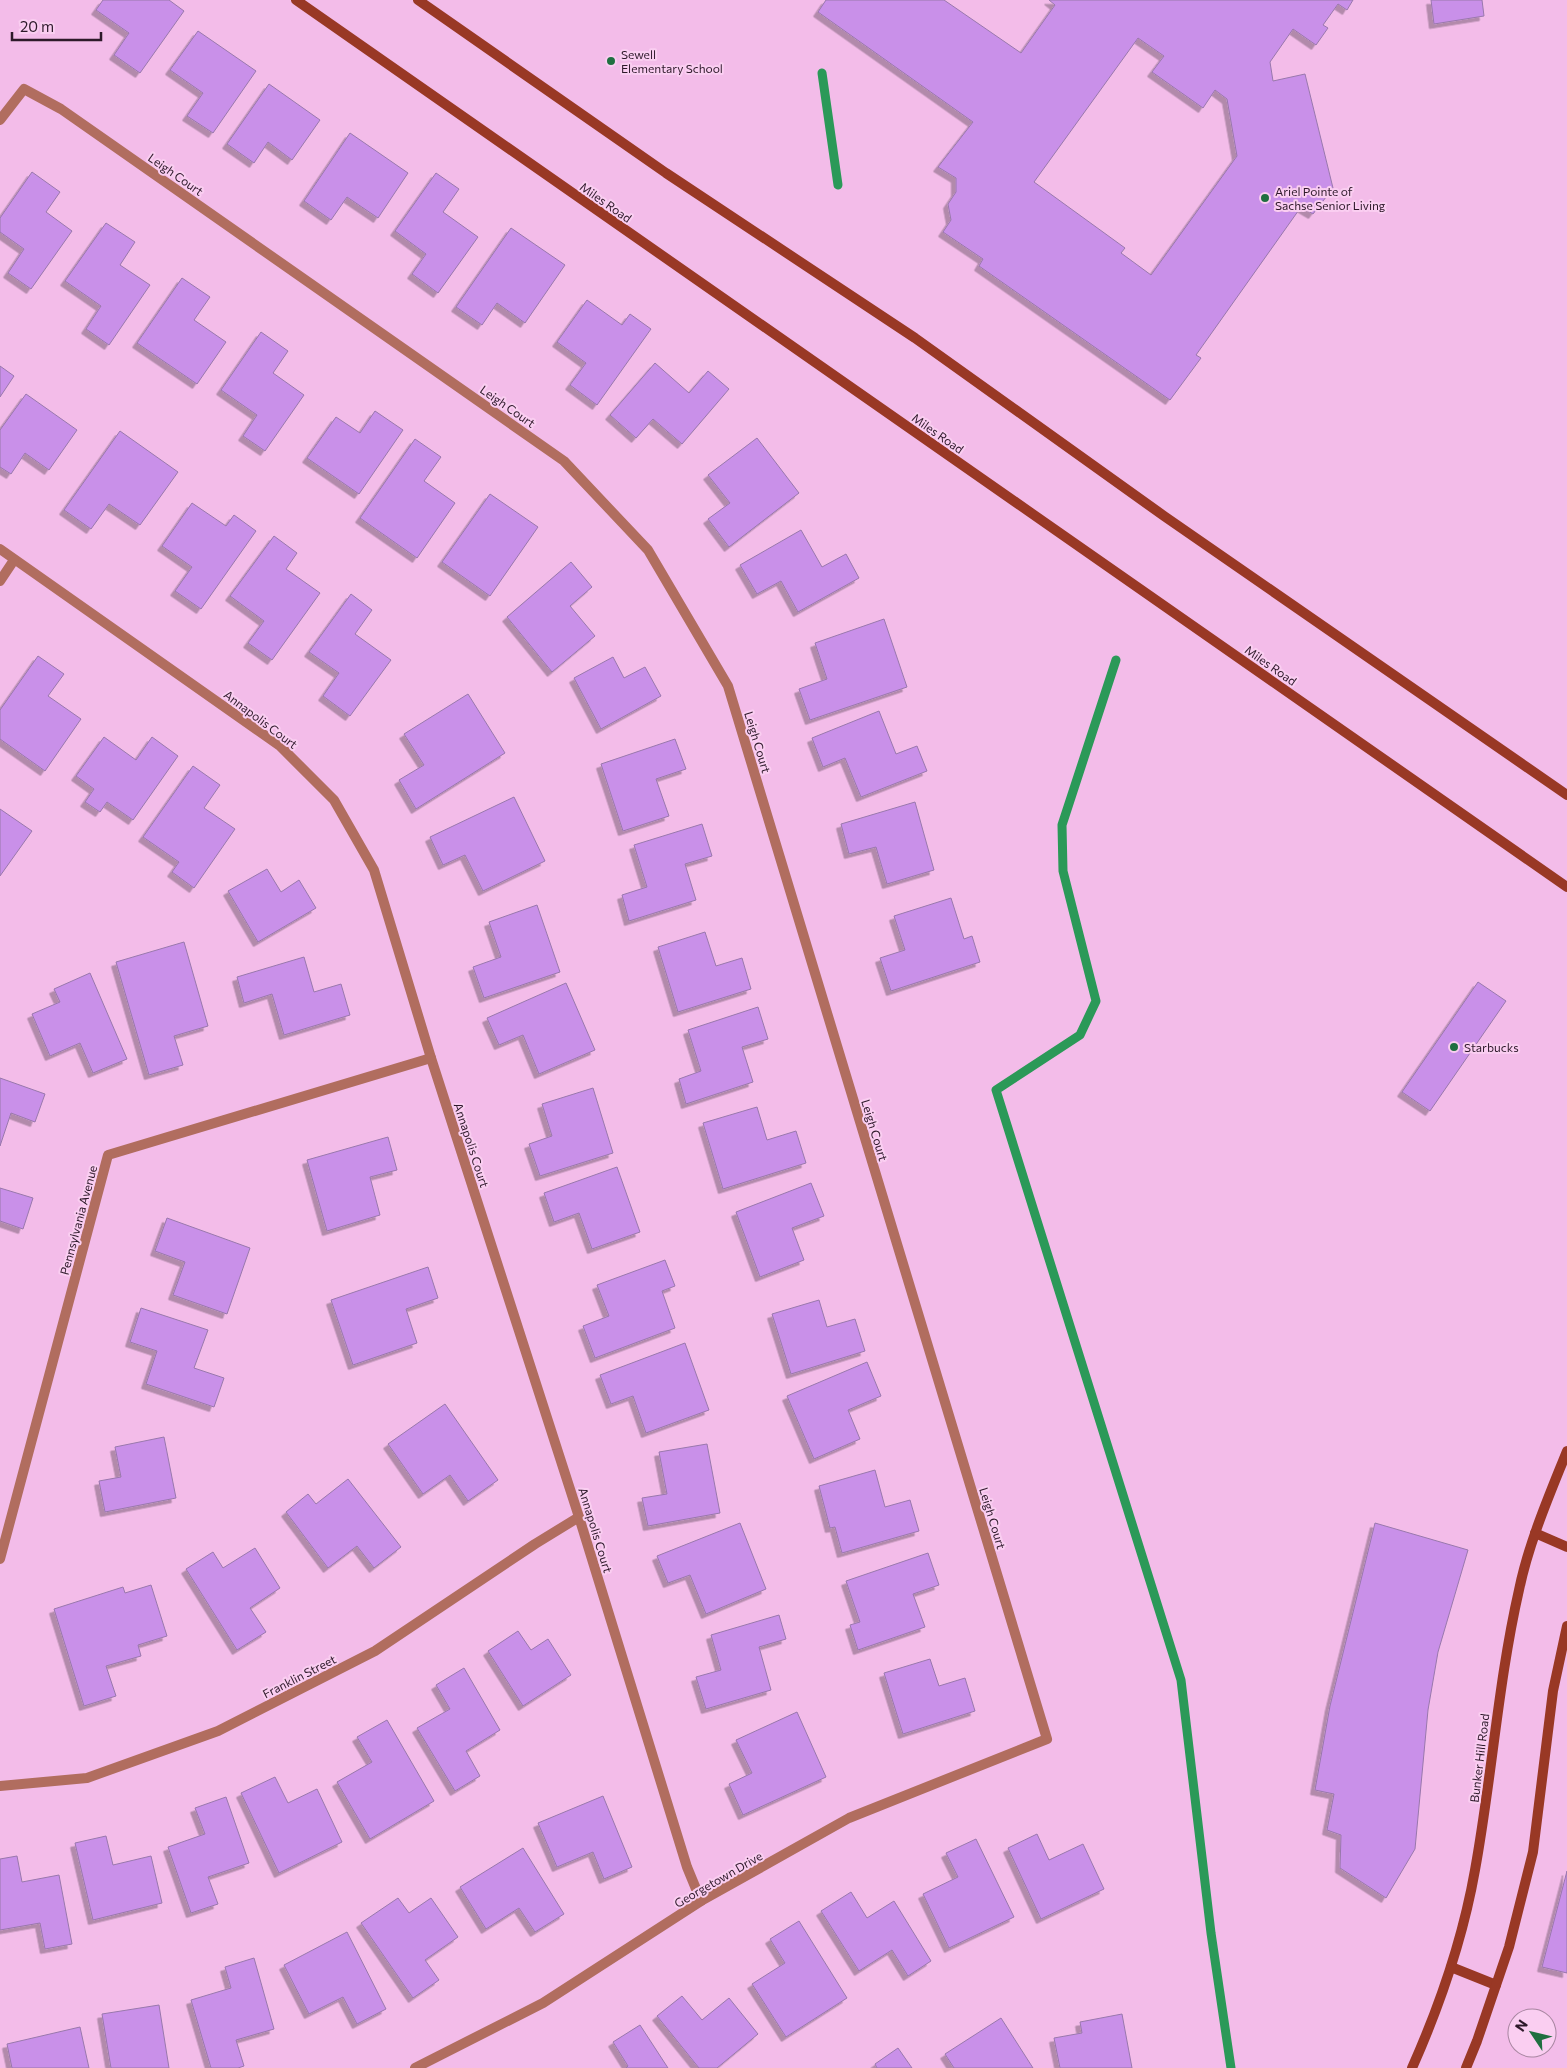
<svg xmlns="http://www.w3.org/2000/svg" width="1567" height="2068" viewBox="0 0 1567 2068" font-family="Commissioner,sans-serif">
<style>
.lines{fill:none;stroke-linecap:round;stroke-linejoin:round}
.stream{stroke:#2b9958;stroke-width:9}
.building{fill:#c990e9;stroke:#9978ac;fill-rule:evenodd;filter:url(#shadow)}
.minor{stroke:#b16d5f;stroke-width:10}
.secondary{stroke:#993825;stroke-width:10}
.poi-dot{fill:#1f6f40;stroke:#facef1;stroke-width:2}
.labels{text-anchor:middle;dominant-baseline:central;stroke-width:4;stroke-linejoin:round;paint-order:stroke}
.poi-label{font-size:12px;fill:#2d192a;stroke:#facef1;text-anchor:start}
.street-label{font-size:12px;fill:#2d192a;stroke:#facef1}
</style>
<defs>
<filter id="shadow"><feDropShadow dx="-4.5" dy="4.5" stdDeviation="0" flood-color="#0004"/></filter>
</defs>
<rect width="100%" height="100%" fill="#f3bce9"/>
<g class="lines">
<!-- stream -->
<g class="stream">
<path d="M 822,73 L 838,185"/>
<path d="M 1116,660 L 1062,825 L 1063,871 L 1096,1001 L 1080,1035 L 996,1090 L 1181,1680 L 1211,1933 L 1231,2068"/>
</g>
</g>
<!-- building -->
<g class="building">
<path d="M 103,0 L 169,0 L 184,11 L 140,73 L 114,55 L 129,33 L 96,10 Z"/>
<path d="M 826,0 L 944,0 L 1021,53 L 1055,5 L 1049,0 L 1353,0 L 1347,10 L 1338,4 L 1323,25 L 1328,28 L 1316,45 L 1293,29 L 1270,62 L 1273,81 L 1305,74 L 1333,188 L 1313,214 L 1301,207 L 1196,355 L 1201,358 L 1170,400 L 979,266 L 983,259 L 943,232 L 951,220 L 948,204 L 956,192 L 956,178 L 938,167 L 973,122 L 818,12 ZM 1138,38 L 1164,56 L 1152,72 L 1203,108 L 1215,90 L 1227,99 L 1237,156 L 1151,275 L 1121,253 L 1125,248 L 1034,182 Z"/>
<path d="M 1431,0 L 1482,0 L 1484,16 L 1434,24 Z"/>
<path d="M 198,31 L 256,71 L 213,133 L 187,116 L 203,93 L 170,70 Z"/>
<path d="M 269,84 L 320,120 L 292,160 L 268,142 L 254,163 L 227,144 Z"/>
<path d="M 350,133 L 408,173 L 378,218 L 347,197 L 331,220 L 304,201 Z"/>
<path d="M 32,172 L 60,192 L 46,212 L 72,231 L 31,289 L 8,273 L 24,249 L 0,232 L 0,218 Z"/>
<path d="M 436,173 L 459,189 L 443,212 L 478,237 L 438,293 L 412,274 L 426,254 L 395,231 Z"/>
<path d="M 106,223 L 135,242 L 120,265 L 150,285 L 109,345 L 86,329 L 101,306 L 65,281 Z"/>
<path d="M 511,228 L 565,265 L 525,323 L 497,303 L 482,325 L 456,307 Z"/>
<path d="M 182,278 L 210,297 L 194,320 L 226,342 L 197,384 L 137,343 Z"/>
<path d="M 587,300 L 622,325 L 630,314 L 651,329 L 597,405 L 570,385 L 586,363 L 557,342 Z"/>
<path d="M 261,332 L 288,351 L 273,373 L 304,395 L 265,451 L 243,436 L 257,415 L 221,390 Z"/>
<path d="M 655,363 L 689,393 L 708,371 L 729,389 L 682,444 L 653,419 L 636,438 L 610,415 Z"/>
<path d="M 0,366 L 14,376 L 0,397 Z"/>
<path d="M 26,394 L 77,430 L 49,470 L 25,453 L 11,474 L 0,467 L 0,430 Z"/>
<path d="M 375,411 L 403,430 L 359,494 L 307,458 L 336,417 L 360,433 Z"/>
<path d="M 120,431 L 178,472 L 140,525 L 109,504 L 91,529 L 64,510 Z"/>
<path d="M 757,438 L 799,493 L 729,547 L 708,519 L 730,503 L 708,475 Z"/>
<path d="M 415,439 L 441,457 L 424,481 L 455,503 L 417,558 L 360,518 Z"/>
<path d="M 490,494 L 538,527 L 490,596 L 442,562 Z"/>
<path d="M 192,503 L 226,526 L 234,515 L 256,531 L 201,609 L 175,591 L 192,567 L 162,546 Z"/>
<path d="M 801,530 L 822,567 L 846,554 L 859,578 L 798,612 L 781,581 L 757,594 L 740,565 Z"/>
<path d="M 274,536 L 297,553 L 286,569 L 320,593 L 272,660 L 248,643 L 264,621 L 230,596 Z"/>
<path d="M 571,562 L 592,587 L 570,606 L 595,636 L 552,672 L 507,617 Z"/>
<path d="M 351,594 L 372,610 L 355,634 L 391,660 L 350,716 L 323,696 L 339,673 L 309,652 Z"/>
<path d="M 884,619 L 907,687 L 810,720 L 799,689 L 827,679 L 815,643 Z"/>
<path d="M 38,656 L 64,674 L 48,696 L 81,719 L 45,771 L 0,739 L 0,710 Z"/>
<path d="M 613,657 L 624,678 L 645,667 L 661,696 L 601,729 L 574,678 Z"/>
<path d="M 468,694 L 505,753 L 416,809 L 399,780 L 424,765 L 404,734 Z"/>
<path d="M 879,711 L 896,754 L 917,746 L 927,771 L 861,797 L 845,758 L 823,767 L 812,738 Z"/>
<path d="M 104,737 L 136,760 L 152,737 L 178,756 L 133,820 L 107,802 L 100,812 L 85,802 L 94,789 L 76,776 Z"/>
<path d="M 675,739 L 686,769 L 656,779 L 669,816 L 623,831 L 601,764 Z"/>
<path d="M 193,766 L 220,785 L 204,808 L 235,829 L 194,888 L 172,872 L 179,862 L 143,837 Z"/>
<path d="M 514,797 L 545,861 L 483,891 L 465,855 L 443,865 L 430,837 Z"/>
<path d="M 915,802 L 934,870 L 887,884 L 876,847 L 849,854 L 841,824 Z"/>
<path d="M 0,809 L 32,831 L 0,876 Z"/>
<path d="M 702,824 L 712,856 L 685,864 L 696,900 L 629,921 L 622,895 L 647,887 L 634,845 Z"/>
<path d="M 267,869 L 281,892 L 299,880 L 316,908 L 258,942 L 228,891 Z"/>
<path d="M 951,898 L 964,939 L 972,936 L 980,962 L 891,991 L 880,958 L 905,950 L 894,916 Z"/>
<path d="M 537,905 L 560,972 L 484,998 L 473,967 L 501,957 L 489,922 Z"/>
<path d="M 705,932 L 716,966 L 742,958 L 751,989 L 678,1012 L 658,947 Z"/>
<path d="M 184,942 L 208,1026 L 174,1036 L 183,1065 L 149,1075 L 116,962 Z"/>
<path d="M 304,957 L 314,992 L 341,984 L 350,1015 L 284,1035 L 272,994 L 244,1003 L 237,977 Z"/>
<path d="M 90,973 L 127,1059 L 93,1073 L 80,1043 L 50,1056 L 32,1014 L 60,1002 L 54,989 Z"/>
<path d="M 1478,982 L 1506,1001 L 1430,1111 L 1402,1092 Z"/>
<path d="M 566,983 L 595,1050 L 539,1074 L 523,1035 L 499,1045 L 487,1018 Z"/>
<path d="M 758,1007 L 768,1039 L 742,1047 L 753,1082 L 686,1104 L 679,1079 L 701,1071 L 688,1030 Z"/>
<path d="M 0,1078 L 45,1094 L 35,1122 L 11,1113 L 0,1146 Z"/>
<path d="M 593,1088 L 613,1153 L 540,1176 L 529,1144 L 552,1136 L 542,1104 Z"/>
<path d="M 757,1107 L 767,1140 L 796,1131 L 806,1163 L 723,1189 L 703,1123 Z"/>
<path d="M 388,1137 L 397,1170 L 370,1177 L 380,1215 L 327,1231 L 307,1160 Z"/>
<path d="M 617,1167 L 640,1232 L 592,1249 L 579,1213 L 554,1222 L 544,1193 Z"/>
<path d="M 811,1183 L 824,1216 L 792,1228 L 804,1260 L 760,1277 L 736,1212 Z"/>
<path d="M 0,1188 L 33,1198 L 23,1229 L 0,1221 Z"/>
<path d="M 167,1218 L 250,1248 L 227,1314 L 173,1295 L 185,1262 L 155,1251 Z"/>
<path d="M 665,1260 L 675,1286 L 662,1291 L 675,1328 L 595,1358 L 583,1326 L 609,1316 L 597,1285 Z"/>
<path d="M 428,1267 L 438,1298 L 406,1309 L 417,1343 L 353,1365 L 331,1300 Z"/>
<path d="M 819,1300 L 827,1327 L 855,1319 L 865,1351 L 791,1374 L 772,1314 Z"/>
<path d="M 141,1308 L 208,1330 L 194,1368 L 224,1378 L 214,1407 L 146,1384 L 157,1351 L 130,1342 Z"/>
<path d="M 685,1343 L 709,1410 L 646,1433 L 633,1396 L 611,1404 L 600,1375 Z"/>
<path d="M 867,1362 L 881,1396 L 848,1410 L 860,1439 L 814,1459 L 787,1396 Z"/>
<path d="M 445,1404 L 498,1480 L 468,1501 L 450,1475 L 423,1494 L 388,1444 Z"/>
<path d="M 164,1437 L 176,1498 L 105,1512 L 99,1481 L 121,1477 L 115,1447 Z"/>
<path d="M 707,1444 L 720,1513 L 648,1526 L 642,1498 L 667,1494 L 659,1452 Z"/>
<path d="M 875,1470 L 885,1507 L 910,1500 L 919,1531 L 842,1553 L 835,1527 L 830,1528 L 819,1486 Z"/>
<path d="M 348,1479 L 401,1547 L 374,1568 L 357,1546 L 328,1568 L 286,1512 L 308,1494 L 316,1504 Z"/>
<path d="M 740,1523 L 766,1589 L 706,1614 L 690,1575 L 668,1583 L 657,1556 Z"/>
<path d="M 1375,1523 L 1468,1550 L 1438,1652 L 1428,1710 L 1415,1849 L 1386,1898 L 1340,1868 L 1341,1835 L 1327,1830 L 1334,1794 L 1315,1790 L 1330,1706 Z"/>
<path d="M 255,1548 L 280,1588 L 250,1608 L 266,1632 L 237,1650 L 186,1569 L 213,1552 L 223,1568 Z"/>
<path d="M 928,1553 L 939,1585 L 913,1594 L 925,1627 L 858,1650 L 850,1625 L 860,1622 L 846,1581 Z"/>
<path d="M 151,1585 L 167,1636 L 138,1645 L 141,1656 L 106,1666 L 116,1696 L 84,1706 L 54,1609 L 123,1587 L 125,1593 Z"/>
<path d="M 779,1615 L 786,1639 L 759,1647 L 771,1690 L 706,1709 L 696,1677 L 721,1670 L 711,1635 Z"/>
<path d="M 518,1631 L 531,1650 L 548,1639 L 571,1675 L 523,1706 L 488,1651 Z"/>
<path d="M 930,1659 L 939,1686 L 965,1678 L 975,1711 L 903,1734 L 884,1673 Z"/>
<path d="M 464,1668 L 500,1730 L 466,1751 L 480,1776 L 455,1791 L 417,1728 L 450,1709 L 436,1685 Z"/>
<path d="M 797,1712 L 826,1777 L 743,1815 L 729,1784 L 752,1773 L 736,1740 Z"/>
<path d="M 387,1720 L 434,1801 L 370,1839 L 337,1782 L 372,1762 L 357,1737 Z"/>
<path d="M 275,1777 L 288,1803 L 317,1789 L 342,1842 L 279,1873 L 241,1793 Z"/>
<path d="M 603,1796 L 632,1867 L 604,1879 L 593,1852 L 557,1867 L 538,1823 Z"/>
<path d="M 226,1797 L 249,1863 L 208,1877 L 218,1904 L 191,1913 L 168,1847 L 205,1834 L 195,1808 Z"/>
<path d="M 1037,1834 L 1049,1860 L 1083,1844 L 1104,1889 L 1041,1919 L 1008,1848 Z"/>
<path d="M 106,1836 L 113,1865 L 151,1856 L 162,1903 L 93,1920 L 75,1843 Z"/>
<path d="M 976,1839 L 1014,1917 L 949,1948 L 923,1894 L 958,1877 L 946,1853 Z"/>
<path d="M 523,1848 L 564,1914 L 535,1932 L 519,1908 L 486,1929 L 460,1887 Z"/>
<path d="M 17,1856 L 22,1882 L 59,1875 L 72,1944 L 45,1949 L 40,1923 L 0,1930 L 0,1859 Z"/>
<path d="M 1567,1871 L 1567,1973 L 1542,1967 Z"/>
<path d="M 851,1892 L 867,1918 L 894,1901 L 931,1961 L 908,1976 L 892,1950 L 859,1971 L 821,1911 Z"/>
<path d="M 398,1898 L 409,1913 L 431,1898 L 458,1937 L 425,1960 L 439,1980 L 413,1998 L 361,1923 Z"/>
<path d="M 799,1921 L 847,1998 L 786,2037 L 752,1984 L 785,1963 L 770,1939 Z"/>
<path d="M 347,1932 L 386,2009 L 357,2024 L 343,1997 L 309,2014 L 284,1965 Z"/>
<path d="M 254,1958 L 274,2029 L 236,2040 L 244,2066 L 238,2068 L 211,2068 L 191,2000 L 231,1988 L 225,1967 Z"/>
<path d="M 682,1996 L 702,2020 L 729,1998 L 758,2034 L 717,2068 L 699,2068 L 657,2016 Z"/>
<path d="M 159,2005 L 169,2068 L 111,2068 L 102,2014 Z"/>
<path d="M 1122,2014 L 1132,2068 L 1060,2068 L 1054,2038 L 1082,2033 L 1080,2022 Z"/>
<path d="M 1001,2018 L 1033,2068 L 954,2068 L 945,2054 Z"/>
<path d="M 640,2025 L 668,2068 L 626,2068 L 628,2066 L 613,2042 Z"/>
<path d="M 80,2027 L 89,2068 L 12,2068 L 7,2044 Z"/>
<path d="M 898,2048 L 912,2068 L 877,2068 L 875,2064 Z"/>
</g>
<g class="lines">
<!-- minor -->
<g class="minor">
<path d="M 0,120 L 24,89 L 61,109 L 564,461 L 648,550 L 728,686 L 1047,1739 L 849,1818 L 701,1901 L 543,2003 L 415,2068"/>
<path d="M 0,549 L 280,746 L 334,800 L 374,870 L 431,1058 L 579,1517 L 687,1867 L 701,1901"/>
<path d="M 0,581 L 14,560"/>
<path d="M 0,1559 L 108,1155 L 431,1058"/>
<path d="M 0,1786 L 87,1778 L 218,1731 L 375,1651 L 535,1544 L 579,1517"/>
</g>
<!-- secondary -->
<g class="secondary">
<path d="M 296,0 L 1567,887"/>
<path d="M 418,0 L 666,173 L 915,338 L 1164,516 L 1567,795"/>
<path d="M 1535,1533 L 1567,1547"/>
<path d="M 1451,1967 L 1496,1985"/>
<path d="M 1412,2068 C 1440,2005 1463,1938 1475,1870 C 1492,1777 1498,1682 1519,1590 C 1529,1542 1549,1496 1567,1451"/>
<path d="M 1466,2068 L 1477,2041 L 1509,1947 L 1533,1852 L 1553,1691 L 1567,1626"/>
</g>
</g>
<!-- markers -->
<g class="poi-dot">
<circle cx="611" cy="61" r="5"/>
<circle cx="1265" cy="198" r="5"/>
<circle cx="1454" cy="1047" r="5"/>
</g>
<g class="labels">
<!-- poi labels -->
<g class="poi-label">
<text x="621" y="54">Sewell<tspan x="621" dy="14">Elementary School</tspan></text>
<text x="1275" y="191">Ariel Pointe of<tspan x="1275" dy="14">Sachse Senior Living</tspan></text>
<text x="1464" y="1047">Starbucks</text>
</g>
<!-- street labels -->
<g class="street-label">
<text transform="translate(176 174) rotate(35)">Leigh Court</text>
<text transform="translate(606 202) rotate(35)">Miles Road</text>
<text transform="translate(508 406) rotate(35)">Leigh Court</text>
<text transform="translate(938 433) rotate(35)">Miles Road</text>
<text transform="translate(1271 665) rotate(35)">Miles Road</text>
<text transform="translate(261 719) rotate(37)">Annapolis Court</text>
<text transform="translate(758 742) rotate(73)">Leigh Court</text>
<text transform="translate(875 1130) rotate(73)">Leigh Court</text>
<text transform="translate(472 1145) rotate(72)">Annapolis Court</text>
<text transform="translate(78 1220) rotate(-75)">Pennsylvania Avenue</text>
<text transform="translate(993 1518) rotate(73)">Leigh Court</text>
<text transform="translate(596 1530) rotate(73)">Annapolis Court</text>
<text transform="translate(299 1676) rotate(-27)">Franklin Street</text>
<text transform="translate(1479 1758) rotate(-83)">Bunker Hill Road</text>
<text transform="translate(718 1879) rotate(-30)">Georgetown Drive</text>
</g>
</g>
<!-- north arrow -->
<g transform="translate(1532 2033) rotate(305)"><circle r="24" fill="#facef1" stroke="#a886a1"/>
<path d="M0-4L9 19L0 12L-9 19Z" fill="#1f6f40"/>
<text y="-8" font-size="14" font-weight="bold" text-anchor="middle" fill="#2d192a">N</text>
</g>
<!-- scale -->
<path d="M12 32v8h89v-8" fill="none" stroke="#2d192a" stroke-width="2.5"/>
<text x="20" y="32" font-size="15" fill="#2d192a" stroke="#facef1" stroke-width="4" paint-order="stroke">20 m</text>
</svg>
